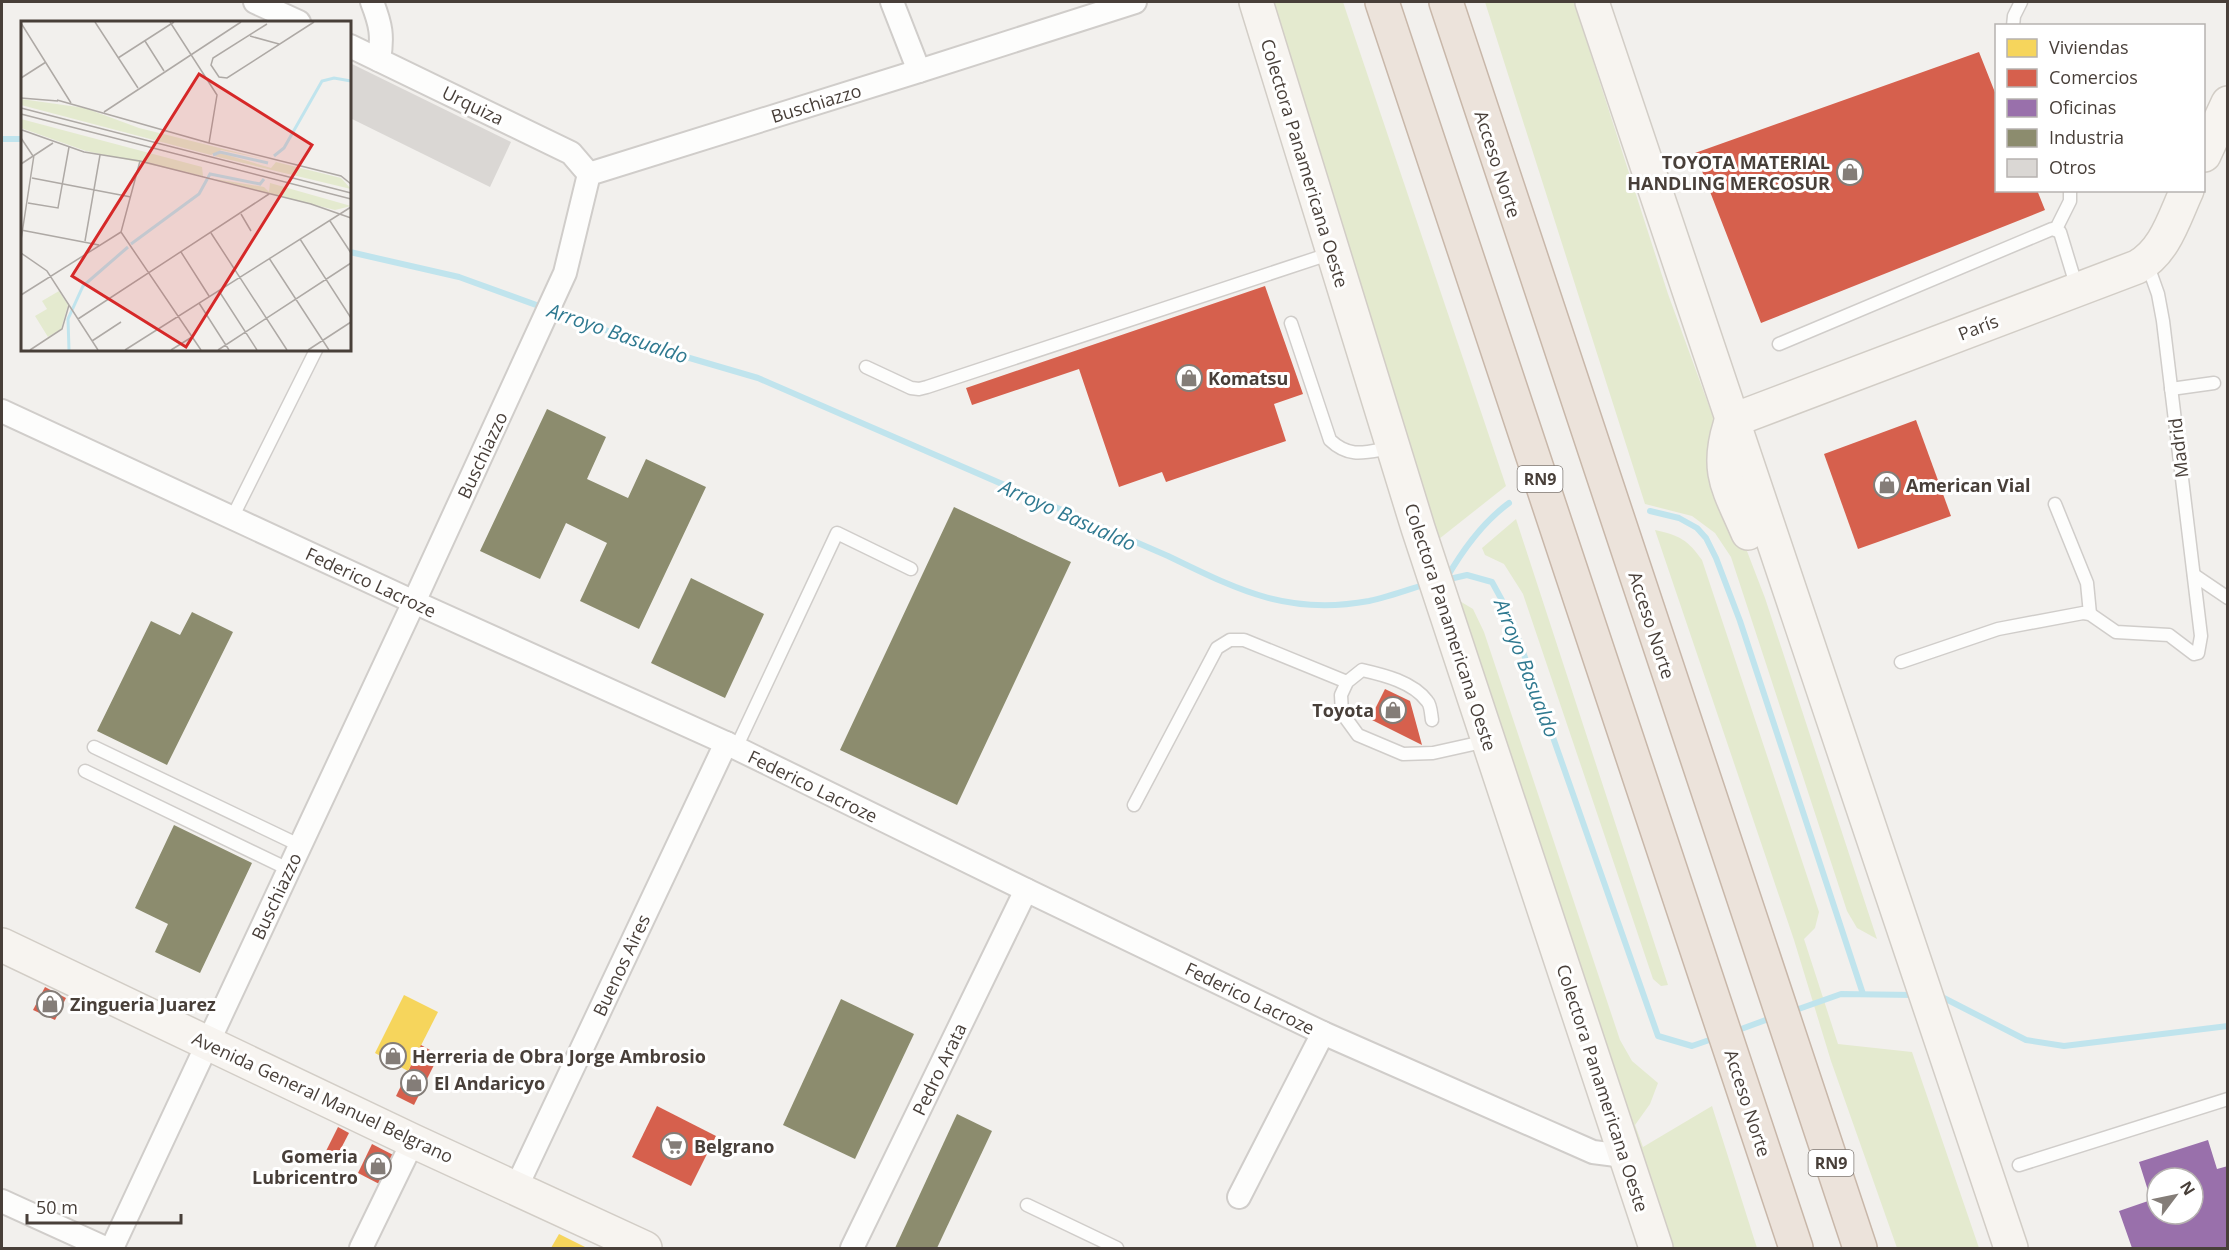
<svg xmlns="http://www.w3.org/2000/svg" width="2229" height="1250" viewBox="0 0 2229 1250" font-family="'Open Sans',sans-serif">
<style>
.green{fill:#e4eacf}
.homes{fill:#f6d55c}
.shops{fill:#d6604d}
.offices{fill:#9970ab;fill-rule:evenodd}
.industry{fill:#8c8c6e}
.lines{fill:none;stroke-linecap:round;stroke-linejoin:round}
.stream{stroke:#c0e4ed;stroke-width:6}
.building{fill:#dad7d4}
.lane-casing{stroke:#d0cdca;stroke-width:15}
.street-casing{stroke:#d0cdca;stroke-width:26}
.secondary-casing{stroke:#d2cdc6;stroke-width:36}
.highway-casing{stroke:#c8b7a9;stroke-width:36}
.lane{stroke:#fdfdfc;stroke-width:12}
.street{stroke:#fdfdfc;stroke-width:22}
.secondary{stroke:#f7f4f0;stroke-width:33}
.highway{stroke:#ece3db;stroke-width:33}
.labels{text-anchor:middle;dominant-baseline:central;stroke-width:6;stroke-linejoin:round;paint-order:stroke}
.shield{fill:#fff;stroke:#7f7974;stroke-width:1.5}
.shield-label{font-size:16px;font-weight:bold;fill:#483f39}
.street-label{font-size:18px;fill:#483f39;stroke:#fff}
.poi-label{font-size:18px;font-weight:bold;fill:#483f39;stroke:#fff;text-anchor:start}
.water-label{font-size:20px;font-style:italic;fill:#2f7990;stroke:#fff}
.inset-river{fill:none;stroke:#c0e4ed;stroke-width:3}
.inset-road{fill:none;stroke:#aea9a5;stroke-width:1.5}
.view{fill:#d62828;fill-opacity:0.15;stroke:#d62828;stroke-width:3}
.inset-edge{fill:none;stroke:#483f39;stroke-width:3}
</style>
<rect width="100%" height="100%" fill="#f2f0ed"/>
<!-- green -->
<g class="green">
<path d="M 1261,2 L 1343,2 L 1506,486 L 1439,539 L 1403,455 Z"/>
<path d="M 1485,2 L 1574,2 L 1668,294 L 1717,428 L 1722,486 L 1765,598 L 1877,939 L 1857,928 L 1847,911 L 1731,557 L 1715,533 L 1692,516 L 1645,504 Z"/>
<path d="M 1516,519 L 1668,985 L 1661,986 L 1653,979 L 1523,594 L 1504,564 L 1485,555 L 1482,548 Z"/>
<path d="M 1655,530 C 1679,535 1688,540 1702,560 L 1819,912 L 1815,928 L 1804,939 L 1838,1044 L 1912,1052 L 1979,1248 L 1897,1248 L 1831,1061 L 1794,940 Z"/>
<path d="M 1458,600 L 1473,609 L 1484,632 L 1620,1040 L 1632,1061 L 1658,1083 L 1650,1104 L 1635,1125 L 1643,1147 L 1712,1106 L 1757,1248 L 1670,1248 Z"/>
</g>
<!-- homes -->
<g class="homes">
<path d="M 404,995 L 438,1012 L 408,1071 L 375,1053 Z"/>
<path d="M 559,1234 L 587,1248 L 551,1248 Z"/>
</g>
<!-- shops -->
<g class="shops">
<path d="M 1979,52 L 1996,95 L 1996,190 L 2037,190 L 2045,210 L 1761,323 L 1695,153 Z"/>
<path d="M 1265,286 L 1303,394 L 1274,404 L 1286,441 L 1166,482 L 1162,472 L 1119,487 L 1079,369 L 972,405 L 966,388 Z"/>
<path d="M 1916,420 L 1951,516 L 1858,549 L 1824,454 Z"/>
<path d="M 1385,689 L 1410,701 L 1422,745 L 1370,719 Z"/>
<path d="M 45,987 L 66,998 L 55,1020 L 33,1010 Z"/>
<path d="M 421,1045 L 439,1055 L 414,1105 L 396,1096 Z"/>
<path d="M 657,1106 L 716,1136 L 691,1186 L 632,1157 Z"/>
<path d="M 338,1127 L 349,1133 L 334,1162 L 323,1157 Z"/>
<path d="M 372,1144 L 399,1158 L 385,1187 L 358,1173 Z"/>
</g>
<!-- offices -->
<path class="offices" d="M 2208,1140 L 2217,1169 L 2228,1166 L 2228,1248 L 2132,1248 L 2119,1211 L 2151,1200 L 2139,1162 ZM 2157,1178 L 2193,1178 L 2193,1214 L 2157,1214 Z"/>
<!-- industry -->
<g class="industry">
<path d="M 547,409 L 606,437 L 587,479 L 628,498 L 646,459 L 706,487 L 639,629 L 580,601 L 607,543 L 566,523 L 540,579 L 480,551 Z"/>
<path d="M 954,507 L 1071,562 L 957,805 L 840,750 Z"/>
<path d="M 691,578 L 764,614 L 725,698 L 651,663 Z"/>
<path d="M 192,612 L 233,632 L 167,765 L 97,731 L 151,621 L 180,635 Z"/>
<path d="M 174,825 L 252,863 L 200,973 L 155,952 L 168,924 L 135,908 Z"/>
<path d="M 841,999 L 914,1034 L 855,1159 L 783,1125 Z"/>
<path d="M 957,1114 L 992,1131 L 937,1248 L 895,1248 Z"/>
</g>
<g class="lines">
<!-- stream -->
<g class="stream">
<path d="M 2,139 L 22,139"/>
<path d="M 350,252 L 459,277 L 652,347 L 758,378 L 1168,556 C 1238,590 1288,616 1369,601 C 1388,597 1407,590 1426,584"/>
<path d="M 1650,511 L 1679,518 L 1697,528 L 1706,538 L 1716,558 L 1740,621 L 1863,994"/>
<path d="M 1446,579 C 1462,551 1483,522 1509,503"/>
<path d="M 1445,580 L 1467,575 L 1492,582 L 1510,615 L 1658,1036 L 1692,1046 L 1715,1038"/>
<path d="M 1937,996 L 1940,996 L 2026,1040 L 2064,1046 L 2228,1026"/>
<path d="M 1793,1011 L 1841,994 L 1914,995"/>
<path d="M 1733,1032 L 1774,1017"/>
</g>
</g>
<!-- building -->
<path class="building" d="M 350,63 L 511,142 L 490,187 L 350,118 Z"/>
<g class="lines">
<defs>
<g id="lane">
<path d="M 2013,26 L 2014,16 L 2021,2"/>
<path d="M 2056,229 L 2070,201 L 2070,190"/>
<path d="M 1291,323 L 1330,440 C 1350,459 1366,452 1391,448"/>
<path d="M 1779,344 L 2052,229 L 2060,232 L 2077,288"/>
<path d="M 866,367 L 911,388 L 919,389 L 927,387 L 1332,253"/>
<path d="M 2171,389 L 2214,383"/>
<path d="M 2055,504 L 2087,583 L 2090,614"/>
<path d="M 232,518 L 316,350"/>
<path d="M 2194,575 L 2228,598"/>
<path d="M 1901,662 L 1998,629 L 2083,613 L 2090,614 L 2116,632 L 2169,635 L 2194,654 L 2198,653 L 2201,636 L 2163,321 L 2158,294 L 2147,263"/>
<path d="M 1432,720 C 1431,714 1431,705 1427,701 C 1413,682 1384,675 1362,670 L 1347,682 L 1341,695 L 1342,713 L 1358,735 L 1403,754 L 1433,753 L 1487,741"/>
<path d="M 94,747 L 299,845"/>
<path d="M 736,748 L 837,533 L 911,569"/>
<path d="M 85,771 L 288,869"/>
<path d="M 1134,805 L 1217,648 L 1230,640 L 1244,640 L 1347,682"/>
<path d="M 2019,1165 L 2228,1099"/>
<path d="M 1027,1205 L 1117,1248"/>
</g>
<g id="street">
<path d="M 255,2 L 299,22"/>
<path d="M 372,2 C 381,25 383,36 379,60"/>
<path d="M 892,2 L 919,71"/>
<path d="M 350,46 L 571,153 L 589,174"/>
<path d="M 2,411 L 414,602 L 726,743 L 1026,890 L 1323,1033 L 1593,1152 L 1624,1156"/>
<path d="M 516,1188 L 726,743"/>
<path d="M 1239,1197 L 1323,1033"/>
<path d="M 2,1201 L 105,1248"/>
<path d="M 112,1248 L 414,602 L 565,273 L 589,174 L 919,71 L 1135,2"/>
<path d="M 361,1248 L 413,1141"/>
<path d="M 852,1248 L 1026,890"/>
</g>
<g id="secondary">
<path d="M 1256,2 L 1418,528 L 1656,1248"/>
<path d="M 1592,2 L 2011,1248"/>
<path d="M 2204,155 L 2228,103"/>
<path d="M 1731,421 L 2137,267 C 2165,252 2174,218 2187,190"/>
<path d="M 1730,425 C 1715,473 1730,490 1748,533"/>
<path d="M 2,945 L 413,1141 L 645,1248"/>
</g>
<g id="highway">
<path d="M 1382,2 L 1796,1248"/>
<path d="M 1446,2 L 1860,1248"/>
</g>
</defs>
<!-- lane casing -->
<use href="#lane" class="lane-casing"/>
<!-- street casing -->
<use href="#street" class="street-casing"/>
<!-- secondary casing -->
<use href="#secondary" class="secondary-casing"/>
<!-- highway casing -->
<use href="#highway" class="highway-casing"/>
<!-- lane -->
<use href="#lane" class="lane"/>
<!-- street -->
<use href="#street" class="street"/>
<!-- secondary -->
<use href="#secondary" class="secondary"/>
<!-- highway -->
<use href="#highway" class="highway"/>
</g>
<!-- icons -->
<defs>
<symbol id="shop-ring" viewBox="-11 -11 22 22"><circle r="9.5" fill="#fff" stroke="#847d78" stroke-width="1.5"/><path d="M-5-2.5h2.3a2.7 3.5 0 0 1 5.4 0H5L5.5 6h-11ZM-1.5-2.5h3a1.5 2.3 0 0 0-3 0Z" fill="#847d78"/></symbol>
<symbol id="supermarket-ring" viewBox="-11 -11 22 22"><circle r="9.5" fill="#fff" stroke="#847d78" stroke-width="1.5"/><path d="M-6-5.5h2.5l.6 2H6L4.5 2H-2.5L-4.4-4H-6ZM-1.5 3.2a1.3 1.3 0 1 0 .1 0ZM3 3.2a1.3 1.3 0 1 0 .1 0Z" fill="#847d78"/></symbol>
</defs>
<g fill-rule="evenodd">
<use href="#shop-ring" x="1835" y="157" width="30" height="30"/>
<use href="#shop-ring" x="1174" y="363" width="30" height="30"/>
<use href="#shop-ring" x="1872" y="470" width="30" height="30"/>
<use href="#shop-ring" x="1378" y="695" width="30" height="30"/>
<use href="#shop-ring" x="35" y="989" width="30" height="30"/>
<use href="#shop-ring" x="378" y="1041" width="30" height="30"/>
<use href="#shop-ring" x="399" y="1068" width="30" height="30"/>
<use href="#supermarket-ring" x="659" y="1131" width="30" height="30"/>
<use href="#shop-ring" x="363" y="1151" width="30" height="30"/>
</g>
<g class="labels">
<!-- shield labels -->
<g class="shield">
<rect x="1517.5" y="466" width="45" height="26" rx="4.5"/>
<rect x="1808.5" y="1150" width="45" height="26" rx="4.5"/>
</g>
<g class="shield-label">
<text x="1540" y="479">RN9</text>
<text x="1831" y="1163">RN9</text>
</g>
<!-- street labels -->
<g class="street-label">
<text transform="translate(816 103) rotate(-17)">Buschiazzo</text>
<text transform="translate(473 105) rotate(26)">Urquiza</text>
<text transform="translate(1305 163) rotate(73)">Colectora Panamericana Oeste</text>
<text transform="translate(1498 164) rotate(72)">Acceso Norte</text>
<text transform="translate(1978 327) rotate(-21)">París</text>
<text transform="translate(2178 448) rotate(-97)">Madrid</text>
<text transform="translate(482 455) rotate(-65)">Buschiazzo</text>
<text transform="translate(371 582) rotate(25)">Federico Lacroze</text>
<text transform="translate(1652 625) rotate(72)">Acceso Norte</text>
<text transform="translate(1451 627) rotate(72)">Colectora Panamericana Oeste</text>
<text transform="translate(813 786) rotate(26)">Federico Lacroze</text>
<text transform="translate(276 896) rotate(-65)">Buschiazzo</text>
<text transform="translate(621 965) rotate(-65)">Buenos Aires</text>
<text transform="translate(1250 998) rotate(26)">Federico Lacroze</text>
<text transform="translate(939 1069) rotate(-64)">Pedro Arata</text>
<text transform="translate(1603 1088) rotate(72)">Colectora Panamericana Oeste</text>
<text transform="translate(323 1097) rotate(25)">Avenida General Manuel Belgrano</text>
<text transform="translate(1748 1103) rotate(72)">Acceso Norte</text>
</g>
<!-- poi labels -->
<g class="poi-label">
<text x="1830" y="162" text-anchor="end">TOYOTA MATERIAL<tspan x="1830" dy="21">HANDLING MERCOSUR</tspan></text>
<text x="1208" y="378">Komatsu</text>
<text x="1906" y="485">American Vial</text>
<text x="1374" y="710" text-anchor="end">Toyota</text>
<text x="70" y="1004">Zingueria Juarez</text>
<text x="412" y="1056">Herreria de Obra Jorge Ambrosio</text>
<text x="434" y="1083">El Andaricyo</text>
<text x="694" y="1146">Belgrano</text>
<text x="358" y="1156" text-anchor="end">Gomeria<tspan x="358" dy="21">Lubricentro</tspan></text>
</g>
<!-- water labels -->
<g class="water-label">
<text transform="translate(618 333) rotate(19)">Arroyo Basualdo</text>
<text transform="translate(1068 515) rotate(24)">Arroyo Basualdo</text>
<text transform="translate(1527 668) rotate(69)">Arroyo Basualdo</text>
</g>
</g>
<!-- overview -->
<g transform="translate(21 21)">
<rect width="330" height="330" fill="#f2f0ed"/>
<path d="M 0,78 L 64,87 L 118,107 L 243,138 L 200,129 L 190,134 L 0,84 ZM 0,98 L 181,146 L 182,155 L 65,130 L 0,107 ZM 199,132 L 250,147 L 255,141 L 320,157 L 330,168 L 193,135 ZM 188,157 L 243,166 L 248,171 L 249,162 L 330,185 L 314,189 ZM 38,270 L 47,284 L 40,308 L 27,316 L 14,295 L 26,288 L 21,280 Z" fill="#e4eacf"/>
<path class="inset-river" d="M 192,134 L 199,131 L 247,142M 253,135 L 263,127 L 301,60 L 313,57 L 330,60M 110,223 L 178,173 L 189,153 L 239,163 L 243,158M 48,329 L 47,298 L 62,265 L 107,226"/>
<path class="inset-road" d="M 74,1 L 117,67M 0,2 L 50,82M 246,3 L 192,37 L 190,44 L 198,56 L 206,57 L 293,1M 229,15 L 258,23M 124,20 L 143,50M 97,37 L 153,1M 0,57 L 25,41M 0,77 L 37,80M 36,79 L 188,122 L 196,74 L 149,1M 0,87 L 330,172M 83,91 L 220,1M 0,93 L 330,178M 1,109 L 63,131 L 119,140 L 290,183 L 330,197M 0,117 L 12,135M 188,122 L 320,155 L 330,163M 119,140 L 100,211 L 180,329M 0,143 L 32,122M 11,157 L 110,176M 7,182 L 37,187 L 48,126M 220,193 L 230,210M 309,200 L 330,232M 0,209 L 78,224M 190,212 L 266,329M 279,218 L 330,297M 0,219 L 13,134M 64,220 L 79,134M 160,231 L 188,275M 0,232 L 26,250 L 77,329M 248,237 L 308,329M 198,270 L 236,329M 0,274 L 100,211M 178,282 L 208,329M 57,298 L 248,173M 71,320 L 100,301M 9,329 L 41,308 L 48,284M 104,329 L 330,186M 150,329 L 171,316M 197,329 L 330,242M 287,329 L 330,301"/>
<path class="view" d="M 178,53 L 291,124 L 165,326 L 51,255 Z"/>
<rect width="330" height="330" class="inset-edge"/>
</g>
<!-- border -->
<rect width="2229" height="1250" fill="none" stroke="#483f39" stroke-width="6"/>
<!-- legend -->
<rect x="1995" y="24" width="210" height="168" fill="#ffffff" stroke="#b6b2b0" stroke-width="1.5"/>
<rect x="2007" y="39" width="30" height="18" fill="#f6d55c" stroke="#b6b2b0" stroke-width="1.5"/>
<text x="2049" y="54" font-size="18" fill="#483f39">Viviendas</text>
<rect x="2007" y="69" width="30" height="18" fill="#d6604d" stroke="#b6b2b0" stroke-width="1.5"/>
<text x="2049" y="84" font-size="18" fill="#483f39">Comercios</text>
<rect x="2007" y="99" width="30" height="18" fill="#9970ab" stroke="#b6b2b0" stroke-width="1.5"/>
<text x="2049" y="114" font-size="18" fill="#483f39">Oficinas</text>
<rect x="2007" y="129" width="30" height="18" fill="#8c8c6e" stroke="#b6b2b0" stroke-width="1.5"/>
<text x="2049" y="144" font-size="18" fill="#483f39">Industria</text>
<rect x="2007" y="159" width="30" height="18" fill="#dad7d4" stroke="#b6b2b0" stroke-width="1.5"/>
<text x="2049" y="174" font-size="18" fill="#483f39">Otros</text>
<!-- north arrow -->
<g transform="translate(2175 1196) rotate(58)"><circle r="28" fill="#ffffff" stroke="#b6b2b0" stroke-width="1.5"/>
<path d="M0-4.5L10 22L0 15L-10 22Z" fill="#847d78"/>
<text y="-9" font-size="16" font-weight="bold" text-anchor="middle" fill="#483f39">N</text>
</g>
<!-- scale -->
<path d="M27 1214v9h154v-9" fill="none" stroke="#483f39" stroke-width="3"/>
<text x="36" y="1214" font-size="18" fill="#483f39" stroke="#ffffff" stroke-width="4.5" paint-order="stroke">50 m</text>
</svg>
